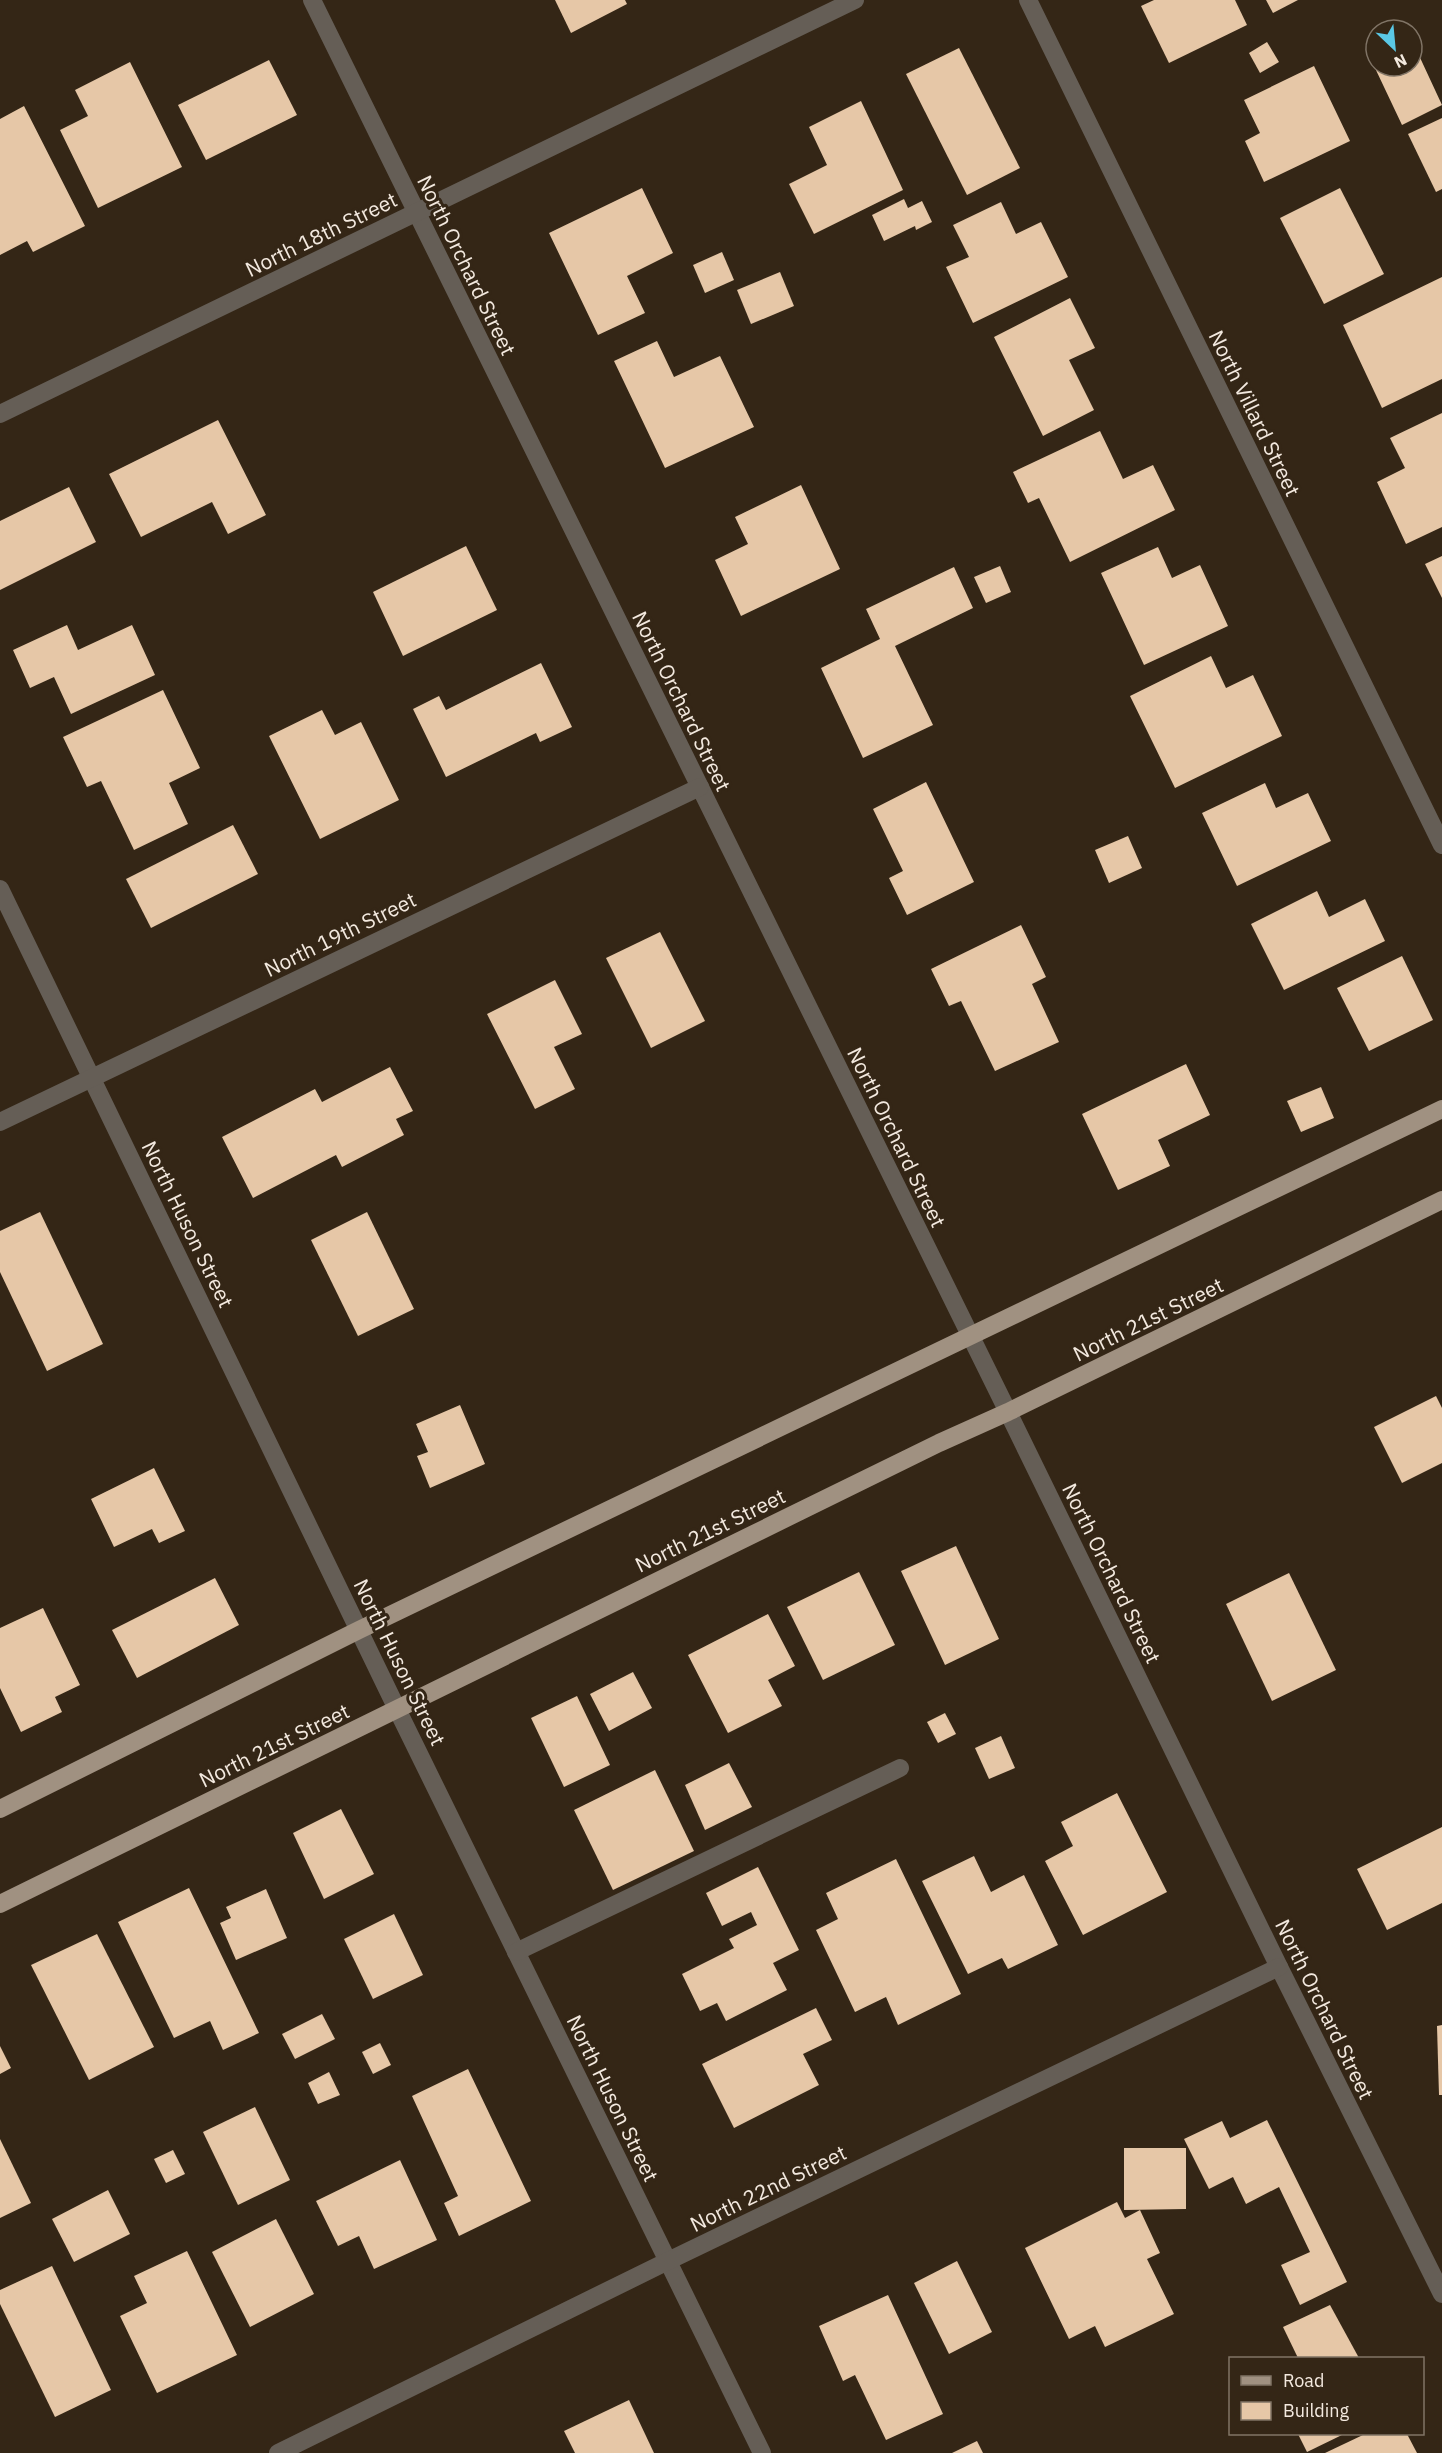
<svg xmlns="http://www.w3.org/2000/svg" width="1442" height="2453" viewBox="0 0 1442 2453" font-family="'IBM Plex Sans',sans-serif">
<style>
.building{fill:#e6c7a7}
.lines{fill:none;stroke-linecap:round;stroke-linejoin:round}
.minor{stroke:#655e56;stroke-width:18}
.major{stroke:#a09181;stroke-width:18}
.labels{text-anchor:middle;dominant-baseline:central;stroke-width:6;stroke-linejoin:round;paint-order:stroke}
.street-label{font-size:21px;fill:#f3e9df;stroke:#342616}
</style>
<rect width="100%" height="100%" fill="#342616"/>
<!-- building -->
<g class="building">
<path d="M 555,0 L 625,0 L 627,4 L 571,33 Z"/>
<path d="M 1154,0 L 1235,0 L 1247,25 L 1169,63 L 1141,6 Z"/>
<path d="M 1266,0 L 1298,0 L 1273,13 Z"/>
<path d="M 1267,42 L 1279,62 L 1260,73 L 1249,53 Z"/>
<path d="M 959,48 L 1020,168 L 967,195 L 906,74 Z"/>
<path d="M 1416,49 L 1442,105 L 1402,125 L 1375,68 L 1379,66 L 1412,66 L 1412,51 Z"/>
<path d="M 269,60 L 297,115 L 206,160 L 178,105 Z"/>
<path d="M 130,62 L 182,167 L 98,208 L 60,130 L 88,116 L 75,90 Z"/>
<path d="M 1314,66 L 1350,141 L 1264,182 L 1245,141 L 1260,133 L 1244,100 Z"/>
<path d="M 861,101 L 903,190 L 814,234 L 789,184 L 827,165 L 809,127 Z"/>
<path d="M 24,106 L 85,226 L 33,252 L 27,241 L 0,255 L 0,119 Z"/>
<path d="M 1442,118 L 1442,189 L 1436,192 L 1408,134 Z"/>
<path d="M 642,188 L 673,253 L 627,276 L 645,313 L 598,335 L 549,233 Z"/>
<path d="M 1340,188 L 1384,274 L 1324,304 L 1280,218 Z"/>
<path d="M 904,199 L 908,208 L 922,201 L 932,222 L 916,230 L 915,226 L 884,241 L 872,215 Z"/>
<path d="M 1001,202 L 1016,234 L 1041,222 L 1068,277 L 973,323 L 946,267 L 969,257 L 953,225 Z"/>
<path d="M 722,252 L 734,280 L 705,293 L 693,265 Z"/>
<path d="M 780,272 L 794,306 L 751,324 L 737,290 Z"/>
<path d="M 1442,277 L 1442,379 L 1382,408 L 1343,325 Z"/>
<path d="M 1070,298 L 1095,348 L 1069,360 L 1094,410 L 1043,436 L 994,337 Z"/>
<path d="M 657,341 L 674,377 L 720,356 L 754,427 L 665,468 L 614,361 Z"/>
<path d="M 1442,413 L 1442,527 L 1406,544 L 1377,482 L 1405,468 L 1390,438 Z"/>
<path d="M 218,420 L 266,515 L 228,534 L 212,502 L 141,537 L 109,474 Z"/>
<path d="M 1100,431 L 1123,479 L 1153,465 L 1175,510 L 1070,562 L 1039,498 L 1028,503 L 1013,472 Z"/>
<path d="M 801,485 L 840,569 L 741,616 L 715,560 L 748,544 L 735,517 Z"/>
<path d="M 69,487 L 96,542 L 0,590 L 0,521 Z"/>
<path d="M 466,546 L 497,610 L 403,656 L 373,592 Z"/>
<path d="M 1158,547 L 1172,578 L 1200,565 L 1228,626 L 1144,665 L 1101,573 Z"/>
<path d="M 1442,556 L 1442,598 L 1425,564 Z"/>
<path d="M 1000,566 L 1011,592 L 986,603 L 974,577 Z"/>
<path d="M 954,567 L 973,608 L 895,646 L 933,725 L 863,758 L 821,668 L 880,639 L 866,609 Z"/>
<path d="M 67,625 L 78,650 L 132,625 L 155,675 L 71,714 L 54,677 L 30,688 L 13,650 Z"/>
<path d="M 1211,656 L 1226,688 L 1253,675 L 1282,736 L 1175,788 L 1130,696 Z"/>
<path d="M 541,663 L 572,727 L 540,742 L 536,733 L 446,777 L 413,709 L 439,696 L 446,710 Z"/>
<path d="M 163,690 L 200,768 L 169,783 L 188,824 L 134,850 L 101,781 L 87,787 L 63,737 Z"/>
<path d="M 322,710 L 335,735 L 361,722 L 399,800 L 320,839 L 269,736 Z"/>
<path d="M 926,782 L 974,882 L 907,915 L 889,878 L 903,871 L 873,809 Z"/>
<path d="M 1265,783 L 1276,808 L 1308,793 L 1331,841 L 1237,886 L 1202,813 Z"/>
<path d="M 233,825 L 258,874 L 151,928 L 126,879 Z"/>
<path d="M 1128,836 L 1142,868 L 1109,883 L 1095,850 Z"/>
<path d="M 1317,891 L 1329,917 L 1365,899 L 1385,941 L 1284,990 L 1251,924 Z"/>
<path d="M 1021,925 L 1046,977 L 1032,984 L 1059,1042 L 995,1071 L 961,1001 L 949,1006 L 931,969 Z"/>
<path d="M 660,932 L 705,1021 L 651,1048 L 606,958 Z"/>
<path d="M 1402,956 L 1433,1020 L 1369,1051 L 1337,988 Z"/>
<path d="M 555,980 L 582,1034 L 554,1047 L 575,1089 L 535,1109 L 487,1014 Z"/>
<path d="M 1186,1064 L 1210,1115 L 1158,1140 L 1170,1166 L 1118,1190 L 1082,1114 Z"/>
<path d="M 390,1067 L 413,1111 L 396,1119 L 404,1135 L 342,1167 L 336,1155 L 253,1198 L 222,1137 L 315,1089 L 322,1102 Z"/>
<path d="M 1321,1087 L 1334,1118 L 1301,1132 L 1287,1101 Z"/>
<path d="M 40,1212 L 103,1344 L 47,1371 L 0,1272 L 0,1231 Z"/>
<path d="M 367,1212 L 414,1309 L 358,1336 L 311,1240 Z"/>
<path d="M 1436,1396 L 1442,1408 L 1442,1463 L 1402,1483 L 1374,1427 Z"/>
<path d="M 460,1405 L 485,1464 L 430,1488 L 417,1456 L 428,1452 L 416,1424 Z"/>
<path d="M 154,1468 L 185,1531 L 159,1543 L 152,1529 L 114,1547 L 91,1499 Z"/>
<path d="M 956,1546 L 999,1639 L 945,1665 L 901,1571 Z"/>
<path d="M 859,1572 L 895,1645 L 823,1680 L 787,1607 Z"/>
<path d="M 1289,1573 L 1336,1670 L 1272,1701 L 1226,1604 Z"/>
<path d="M 215,1578 L 239,1625 L 137,1678 L 112,1630 Z"/>
<path d="M 43,1608 L 80,1685 L 55,1697 L 62,1712 L 21,1732 L 0,1688 L 0,1628 Z"/>
<path d="M 768,1614 L 795,1666 L 768,1680 L 782,1706 L 728,1733 L 688,1655 Z"/>
<path d="M 633,1672 L 652,1708 L 609,1731 L 590,1694 Z"/>
<path d="M 577,1696 L 610,1765 L 564,1787 L 531,1718 Z"/>
<path d="M 945,1713 L 956,1734 L 938,1743 L 927,1722 Z"/>
<path d="M 1001,1736 L 1015,1768 L 989,1779 L 975,1748 Z"/>
<path d="M 729,1763 L 752,1807 L 705,1830 L 685,1785 Z"/>
<path d="M 655,1770 L 694,1851 L 613,1890 L 574,1810 Z"/>
<path d="M 1117,1793 L 1167,1892 L 1083,1935 L 1045,1861 L 1073,1846 L 1061,1822 Z"/>
<path d="M 341,1809 L 374,1874 L 324,1899 L 293,1833 Z"/>
<path d="M 1442,1827 L 1442,1903 L 1387,1930 L 1357,1869 Z"/>
<path d="M 974,1856 L 991,1892 L 1024,1875 L 1058,1945 L 1008,1969 L 1002,1958 L 968,1974 L 922,1881 Z"/>
<path d="M 896,1859 L 961,1994 L 898,2025 L 886,1997 L 855,2012 L 816,1930 L 838,1919 L 826,1893 Z"/>
<path d="M 758,1867 L 799,1950 L 773,1963 L 787,1990 L 726,2021 L 717,2003 L 700,2011 L 682,1974 L 734,1948 L 729,1939 L 757,1925 L 751,1912 L 722,1926 L 706,1893 Z"/>
<path d="M 189,1888 L 259,2033 L 223,2050 L 210,2021 L 174,2038 L 118,1922 Z"/>
<path d="M 266,1889 L 287,1938 L 236,1960 L 220,1923 L 231,1918 L 226,1907 Z"/>
<path d="M 394,1914 L 423,1975 L 373,1999 L 344,1939 Z"/>
<path d="M 97,1934 L 154,2047 L 89,2080 L 31,1965 Z"/>
<path d="M 816,2008 L 832,2040 L 803,2054 L 819,2085 L 734,2128 L 702,2064 Z"/>
<path d="M 322,2014 L 335,2039 L 295,2059 L 282,2034 Z"/>
<path d="M 1442,2025 L 1442,2095 L 1439,2095 L 1437,2026 Z"/>
<path d="M 380,2043 L 391,2065 L 373,2074 L 362,2052 Z"/>
<path d="M 0,2046 L 11,2068 L 0,2074 Z"/>
<path d="M 468,2069 L 531,2201 L 459,2236 L 444,2203 L 458,2196 L 412,2096 Z"/>
<path d="M 329,2072 L 340,2095 L 318,2104 L 308,2083 Z"/>
<path d="M 255,2107 L 290,2180 L 238,2205 L 203,2132 Z"/>
<path d="M 1267,2120 L 1347,2282 L 1300,2305 L 1281,2265 L 1310,2252 L 1279,2187 L 1246,2204 L 1233,2177 L 1209,2189 L 1184,2139 L 1222,2121 L 1230,2138 Z"/>
<path d="M 0,2139 L 31,2203 L 0,2218 Z"/>
<path d="M 1124,2148 L 1186,2148 L 1186,2209 L 1124,2210 Z"/>
<path d="M 173,2150 L 185,2174 L 166,2183 L 154,2159 Z"/>
<path d="M 400,2160 L 437,2240 L 374,2269 L 359,2236 L 338,2246 L 316,2201 Z"/>
<path d="M 108,2190 L 130,2234 L 74,2262 L 52,2219 Z"/>
<path d="M 1117,2202 L 1125,2218 L 1140,2210 L 1160,2253 L 1147,2259 L 1174,2314 L 1105,2347 L 1095,2326 L 1069,2339 L 1025,2248 Z"/>
<path d="M 276,2219 L 314,2294 L 250,2327 L 212,2252 Z"/>
<path d="M 187,2251 L 237,2355 L 157,2393 L 120,2316 L 147,2303 L 134,2276 Z"/>
<path d="M 957,2261 L 992,2332 L 949,2354 L 914,2283 Z"/>
<path d="M 52,2266 L 111,2390 L 55,2417 L 0,2304 L 0,2290 Z"/>
<path d="M 888,2295 L 943,2414 L 886,2440 L 855,2375 L 843,2381 L 819,2326 Z"/>
<path d="M 1330,2305 L 1359,2358 L 1298,2358 L 1283,2327 Z"/>
<path d="M 629,2400 L 654,2453 L 575,2453 L 564,2431 Z"/>
<path d="M 1298,2434 L 1344,2434 L 1307,2452 Z"/>
<path d="M 1365,2434 L 1407,2434 L 1417,2453 L 1325,2453 Z"/>
<path d="M 977,2441 L 983,2453 L 952,2453 Z"/>
</g>
<g class="lines">
<!-- minor -->
<g class="minor">
<path d="M 312,0 L 1008,1412 L 1279,1967 L 1442,2294"/>
<path d="M 1028,0 L 1442,845"/>
<path d="M 0,414 L 855,0"/>
<path d="M 0,889 L 397,1709 L 762,2453"/>
<path d="M 0,1122 L 700,787"/>
<path d="M 516,1952 L 900,1768"/>
<path d="M 278,2453 L 668,2261 L 1279,1967"/>
</g>
<!-- major -->
<g class="major">
<path d="M 0,1809 L 359,1630 L 1442,1109"/>
<path d="M 0,1904 L 939,1443 L 1008,1412 L 1442,1200"/>
</g>
</g>
<g class="labels">
<!-- street labels -->
<g class="street-label">
<text transform="translate(321 234) rotate(-26)">North 18th Street</text>
<text transform="translate(467 265) rotate(64)">North Orchard Street</text>
<text transform="translate(1255 413) rotate(64)">North Villard Street</text>
<text transform="translate(682 701) rotate(64)">North Orchard Street</text>
<text transform="translate(340 934) rotate(-26)">North 19th Street</text>
<text transform="translate(897 1137) rotate(64)">North Orchard Street</text>
<text transform="translate(188 1224) rotate(64)">North Huson Street</text>
<text transform="translate(1148 1319) rotate(-26)">North 21st Street</text>
<text transform="translate(710 1530) rotate(-26)">North 21st Street</text>
<text transform="translate(1112 1573) rotate(64)">North Orchard Street</text>
<text transform="translate(400 1662) rotate(64)">North Huson Street</text>
<text transform="translate(274 1745) rotate(-26)">North 21st Street</text>
<text transform="translate(1325 2009) rotate(64)">North Orchard Street</text>
<text transform="translate(613 2098) rotate(64)">North Huson Street</text>
<text transform="translate(768 2188) rotate(-26)">North 22nd Street</text>
</g>
</g>
<!-- legend -->
<rect x="1229" y="2357" width="195" height="78" fill="#342616" stroke="#807466" stroke-width="1.5"/>
<rect x="1241" y="2376" width="30" height="9" fill="#a09181" stroke="#807466" stroke-width="1.5"/>
<text x="1283" y="2387" font-size="18" fill="#f3e9df">Road</text>
<rect x="1241" y="2402" width="30" height="18" fill="#e6c7a7" stroke="#807466" stroke-width="1.5"/>
<text x="1283" y="2417" font-size="18" fill="#f3e9df">Building</text>
<!-- north arrow -->
<g transform="translate(1394 48) rotate(154)"><circle r="28" fill="#342616" stroke="#807466" stroke-width="1.5"/>
<path d="M0-4.5L10 22L0 15L-10 22Z" fill="#5ac8e6"/>
<text y="-9" font-size="16" font-weight="bold" text-anchor="middle" fill="#f3e9df">N</text>
</g>
</svg>
